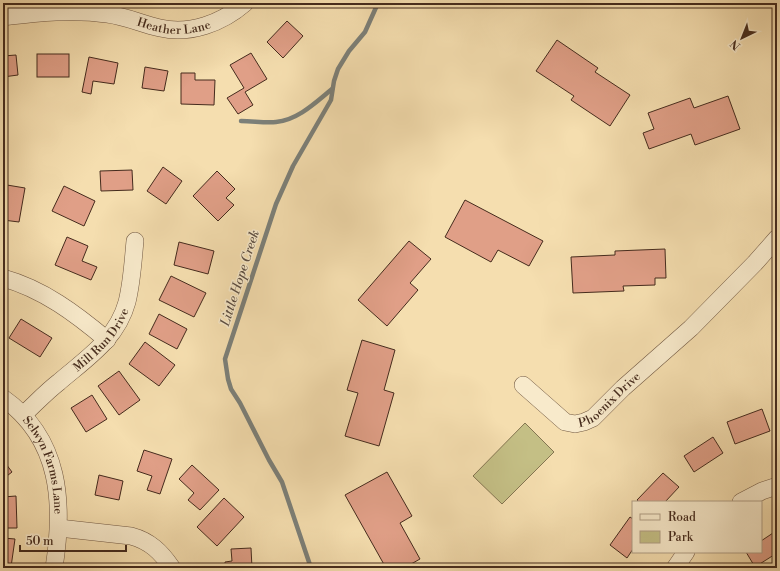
<svg xmlns="http://www.w3.org/2000/svg" width="780" height="571" viewBox="0 0 780 571" font-family="'Libre Bodoni',serif">
<style>
.green{fill:#c4bf85;stroke:#847551}
.lines{fill:none;stroke-linecap:round;stroke-linejoin:round}
.stream{stroke:#7c8079;stroke-width:4.5}
.building{fill:#e09f87;stroke:#452b1d}
.minor-casing{stroke:#715842;stroke-width:18}
.minor{stroke:#f8eacb;stroke-width:17}
.labels{text-anchor:middle;dominant-baseline:central;stroke-width:3;stroke-linejoin:round;paint-order:stroke}
.street-label{font-size:12px;fill:#452b1d;stroke:#f8eacb}
.water-label{font-size:13px;font-style:italic;fill:#5c4e43;stroke:#f8eacb}
</style>
<rect width="100%" height="100%" fill="#f5deaf"/>
<filter id="stains"><feTurbulence type="fractalNoise" baseFrequency=".005" numOctaves="4"/><feColorMatrix values="0 0 0 0 .2 0 0 0 0 .09 0 0 0 0 .02 0 0 0 .5 -.17"/></filter>
<radialGradient id="worn" r=".72"><stop offset=".6" stop-color="#630" stop-opacity="0"/><stop offset="1" stop-color="#630" stop-opacity=".3"/></radialGradient>
<!-- green -->
<path class="green" d="M 525,423 L 554,452 L 502,504 L 473,476 Z"/>
<g class="lines">
<!-- stream -->
<g class="stream">
<path d="M 241,121 C 253,121 265,123 276,122 C 298,120 316,102 332,89"/>
<path d="M 311,568 L 282,482 L 269,460 L 240,403 L 231,389 L 228,379 L 225,359 L 276,204 L 293,166 L 331,100 L 334,81 L 338,69 L 349,51 L 365,32 L 378,3"/>
</g>
</g>
<!-- building -->
<g class="building">
<path d="M 287,21 L 303,36 L 283,58 L 267,42 Z"/>
<path d="M 557,40 L 598,68 L 595,72 L 630,95 L 610,126 L 571,100 L 574,96 L 536,71 Z"/>
<path d="M 251,53 L 267,79 L 245,92 L 253,105 L 238,114 L 227,98 L 244,88 L 230,65 Z"/>
<rect x="37" y="54" width="32" height="23"/>
<path d="M 16,55 L 18,75 L 3,77 L 3,56 Z"/>
<path d="M 89,57 L 118,63 L 114,84 L 93,81 L 91,94 L 82,92 Z"/>
<path d="M 145,67 L 168,71 L 164,91 L 142,88 Z"/>
<path d="M 181,73 L 195,73 L 195,80 L 215,80 L 214,105 L 181,104 Z"/>
<path d="M 728,96 L 740,129 L 695,145 L 691,134 L 649,149 L 643,133 L 654,129 L 648,113 L 690,98 L 694,108 Z"/>
<path d="M 163,167 L 182,181 L 166,204 L 147,191 Z"/>
<path d="M 132,170 L 133,190 L 101,191 L 100,171 Z"/>
<path d="M 217,171 L 235,189 L 226,198 L 234,205 L 218,221 L 193,196 Z"/>
<path d="M 7,185 L 25,188 L 19,222 L 3,220 L 3,195 L 6,195 Z"/>
<path d="M 64,186 L 95,201 L 84,226 L 52,211 Z"/>
<path d="M 465,200 L 543,241 L 529,266 L 498,250 L 491,262 L 445,237 Z"/>
<path d="M 67,237 L 88,246 L 82,261 L 97,267 L 91,280 L 55,265 Z"/>
<path d="M 409,241 L 431,259 L 410,283 L 418,290 L 387,326 L 358,300 Z"/>
<path d="M 179,242 L 214,251 L 208,274 L 174,265 Z"/>
<path d="M 665,249 L 666,278 L 655,278 L 655,285 L 623,286 L 624,291 L 573,293 L 571,257 L 615,255 L 615,251 Z"/>
<path d="M 171,276 L 206,293 L 194,317 L 159,300 Z"/>
<path d="M 159,314 L 187,329 L 177,349 L 149,334 Z"/>
<path d="M 21,319 L 52,338 L 40,357 L 9,338 Z"/>
<path d="M 362,340 L 395,350 L 384,390 L 394,393 L 379,446 L 345,436 L 358,393 L 347,390 Z"/>
<path d="M 145,342 L 175,365 L 159,386 L 129,364 Z"/>
<path d="M 119,371 L 140,400 L 119,415 L 98,386 Z"/>
<path d="M 92,395 L 107,419 L 86,432 L 71,408 Z"/>
<path d="M 762,409 L 770,431 L 735,444 L 727,422 Z"/>
<path d="M 713,437 L 723,453 L 694,472 L 684,456 Z"/>
<path d="M 144,450 L 172,459 L 160,494 L 147,490 L 152,476 L 137,471 Z"/>
<path d="M 3,460 L 12,472 L 3,479 Z"/>
<path d="M 192,465 L 219,490 L 200,510 L 188,500 L 194,493 L 179,479 Z"/>
<path d="M 387,472 L 412,516 L 400,523 L 420,559 L 404,568 L 386,568 L 345,495 Z"/>
<path d="M 663,473 L 679,487 L 665,502 L 639,502 L 637,500 Z"/>
<path d="M 99,475 L 123,481 L 119,500 L 95,495 Z"/>
<path d="M 16,496 L 17,528 L 3,528 L 3,497 Z"/>
<path d="M 224,498 L 244,517 L 217,546 L 197,527 Z"/>
<path d="M 630,517 L 633,519 L 633,549 L 627,558 L 610,545 Z"/>
<path d="M 773,533 L 777,540 L 777,553 L 755,567 L 746,552 L 761,552 L 761,541 Z"/>
<path d="M 3,538 L 15,539 L 11,567 L 3,566 Z"/>
<path d="M 251,548 L 252,568 L 225,568 L 225,562 L 232,561 L 231,549 Z"/>
<path d="M 116,564 L 117,568 L 93,568 Z"/>
</g>
<g class="lines">
<defs>
<g id="minor">
<path id="s1" d="M 3,17 C 38,13 72,9 107,14 C 125,16 142,24 160,28 C 190,35 222,23 245,3"/>
<path d="M 3,278 C 43,289 76,314 107,340"/>
<path id="s2" d="M 523,385 L 565,422 L 575,424 L 584,422 L 593,418 L 623,388 L 691,328 L 755,263 L 777,238"/>
<path id="s3" d="M 3,398 C 61,439 64,504 54,568"/>
<path id="s4" d="M 23,415 C 35,404 46,392 59,382 C 87,358 117,339 127,302 C 132,282 133,261 135,241"/>
<path d="M 741,502 L 762,491 L 777,486"/>
<path d="M 59,528 L 131,536 C 150,541 161,552 172,568"/>
<path d="M 675,568 L 686,552"/>
</g>
</defs>
<!-- minor casing -->
<use href="#minor" class="minor-casing"/>
<!-- minor -->
<use href="#minor" class="minor"/>
</g>
<g class="labels">
<!-- street labels -->
<g class="street-label">
<text stroke="none"><textPath href="#s1" startOffset="173">Heather Lane</textPath></text>
<text stroke="none"><textPath href="#s4" startOffset="109">Mill Run Drive</textPath></text>
<text stroke="none"><textPath href="#s2" startOffset="109">Phoenix Drive</textPath></text>
<text stroke="none"><textPath href="#s3" startOffset="82">Selwyn Farms Lane</textPath></text>
</g>
<!-- water labels -->
<g class="water-label">
<text transform="translate(240 278) rotate(-72)">Little Hope Creek</text>
</g>
</g>
<!-- margin -->
<rect width="780" height="571" fill="none" stroke="#f5deaf" stroke-width="16"/>
<rect x="4" y="4" width="772" height="563" fill="none" stroke="#452b1d" stroke-width="2"/>
<rect x="8" y="8" width="764" height="555" fill="none" stroke="#452b1d"/>
<!-- legend -->
<rect x="632" y="501" width="130" height="52" fill="#f8eacb" stroke="#b09e85"/>
<rect x="640" y="514" width="20" height="6" fill="#f8eacb" stroke="#b09e85"/>
<text x="668" y="521" font-size="12" fill="#452b1d">Road</text>
<rect x="640" y="531" width="20" height="12" fill="#c4bf85" stroke="#b09e85"/>
<text x="668" y="541" font-size="12" fill="#452b1d">Park</text>
<!-- north arrow -->
<g transform="translate(742 38) rotate(223)" stroke="#f8eacb" stroke-width="3" paint-order="stroke">
<path d="M0-3L7 15L0 10L-7 15Z" fill="#452b1d"/>
<text y="-6" font-size="11" font-weight="bold" text-anchor="middle" fill="#452b1d">N</text>
</g>
<!-- scale -->
<path d="M20 545v6h106v-6" fill="none" stroke="#452b1d" stroke-width="2"/>
<text x="26" y="545" font-size="12" fill="#452b1d" stroke="#f8eacb" stroke-width="3" paint-order="stroke">50 m</text>
<rect width="100%" height="100%" filter="url(#stains)"/>
<rect width="100%" height="100%" fill="url(#worn)"/>
</svg>
